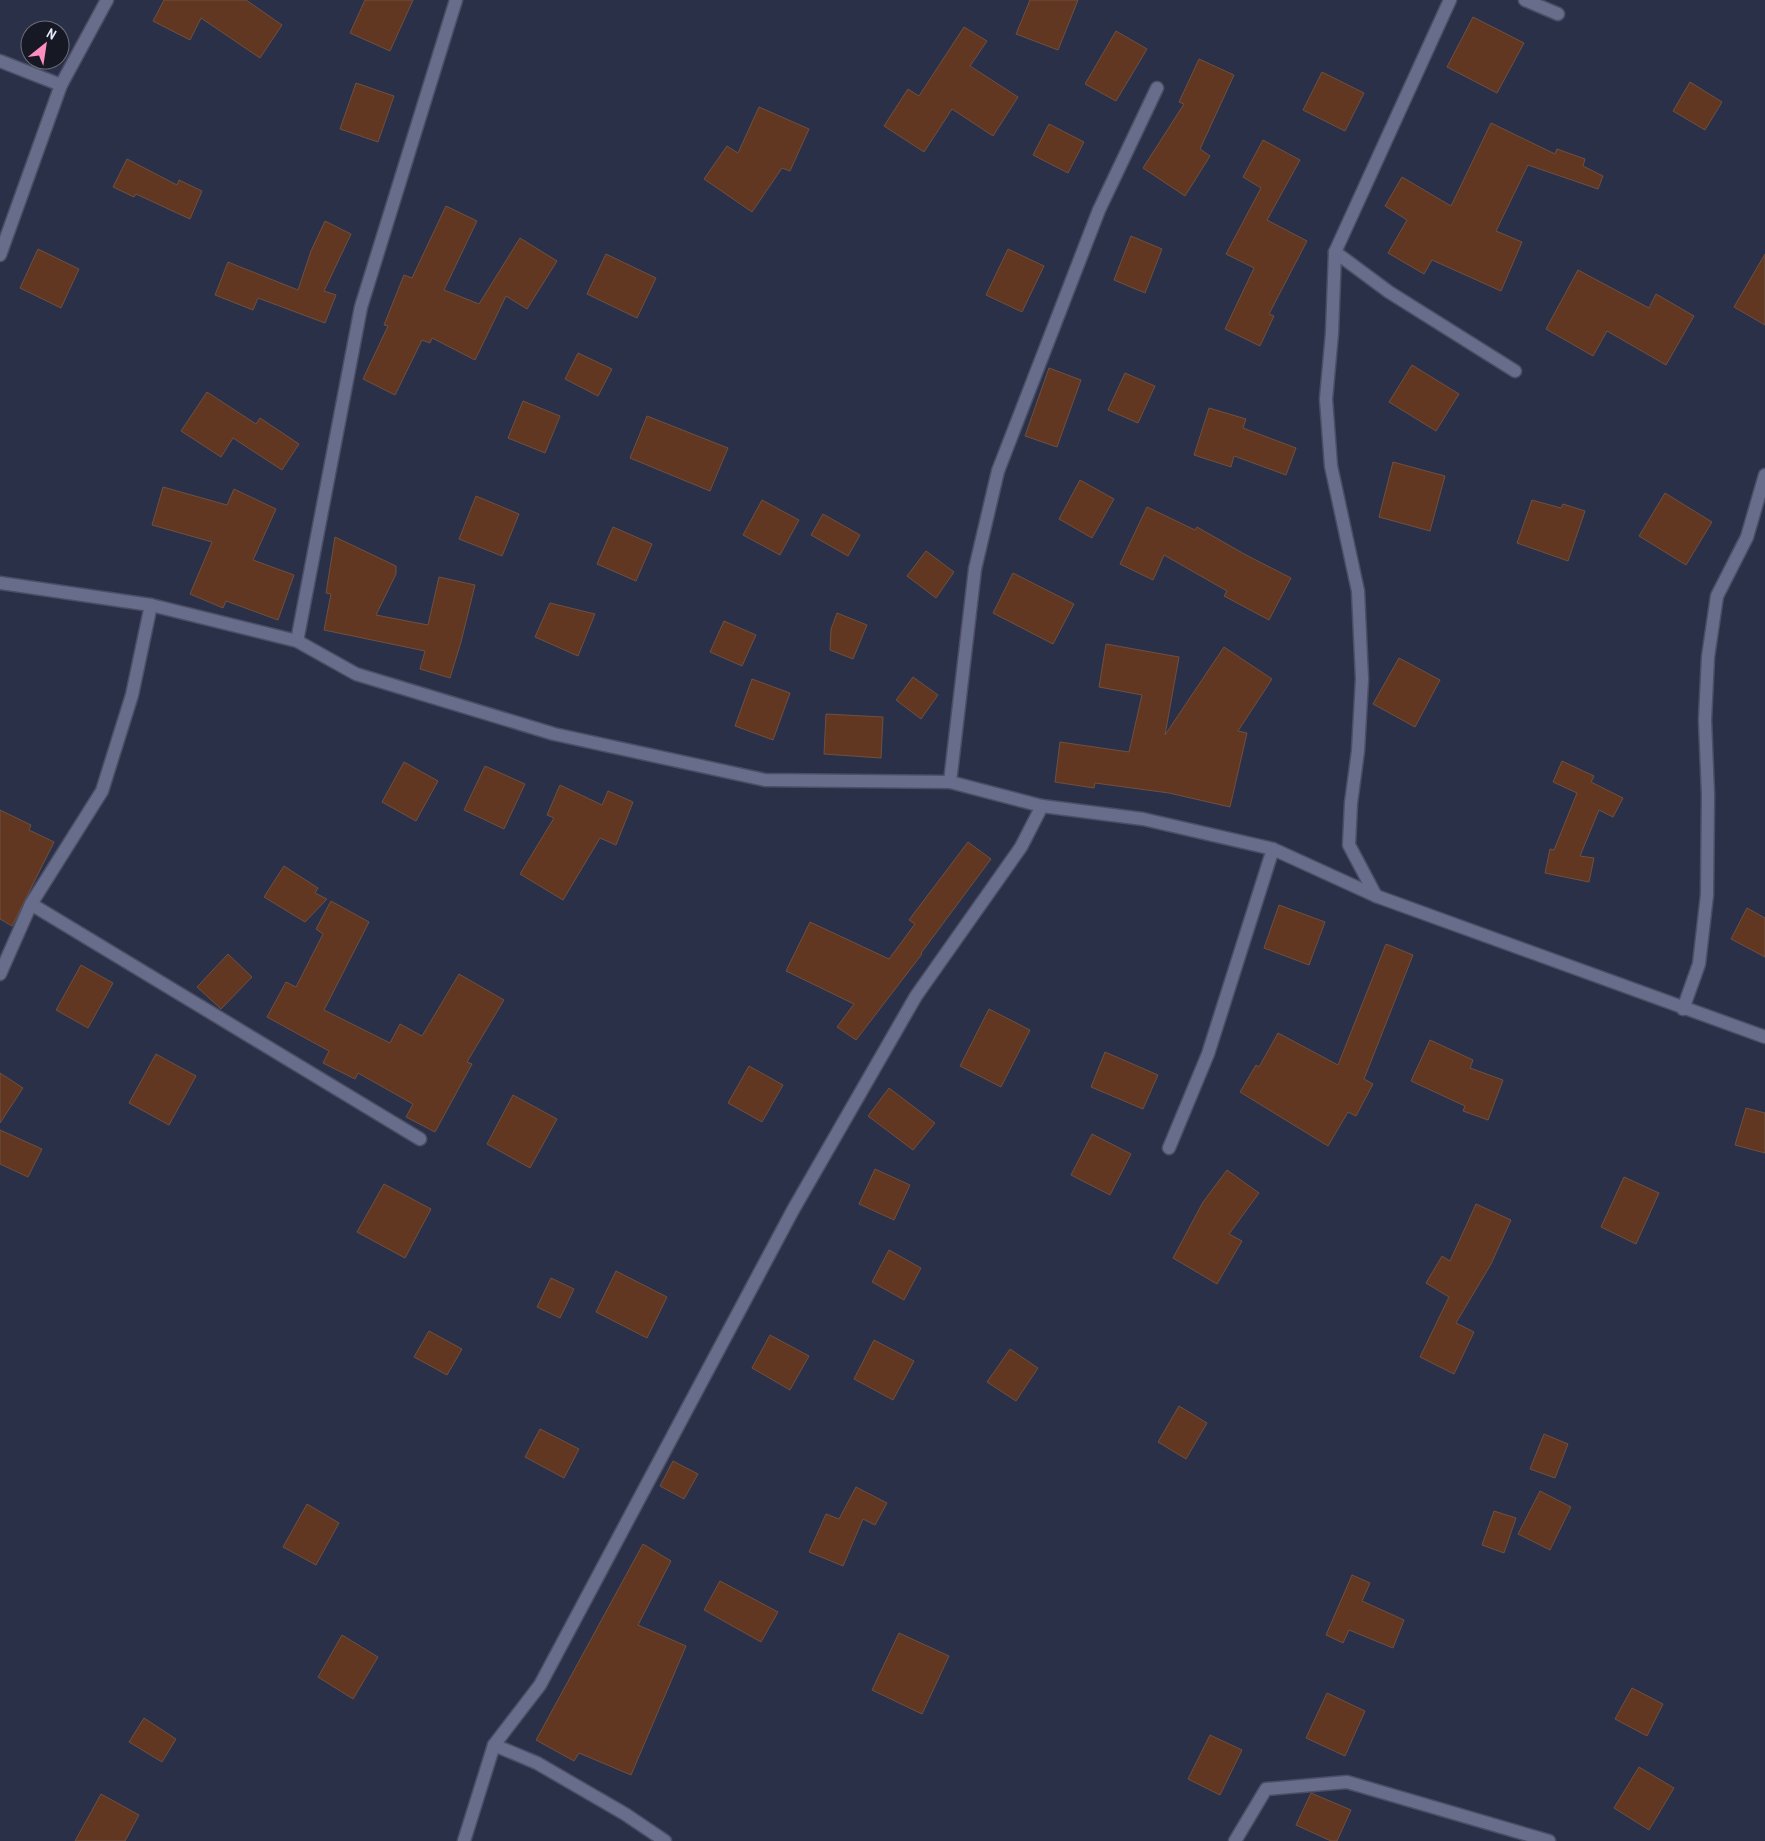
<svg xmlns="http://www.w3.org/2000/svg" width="1765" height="1841" viewBox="0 0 1765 1841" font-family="'Archivo Narrow',sans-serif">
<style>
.building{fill:#613722;stroke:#6e5041}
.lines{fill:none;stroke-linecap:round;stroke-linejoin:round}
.street-casing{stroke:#4b4e64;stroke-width:15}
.street{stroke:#676d8a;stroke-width:12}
</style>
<rect width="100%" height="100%" fill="#2b3049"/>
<!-- building -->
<g class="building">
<path d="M 164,0 L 246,0 L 282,25 L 260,58 L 201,18 L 190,40 L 153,21 Z"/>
<path d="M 365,0 L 413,0 L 390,51 L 350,33 Z"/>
<path d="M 1030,0 L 1078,0 L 1058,50 L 1016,34 Z"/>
<path d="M 1473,17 L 1524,43 L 1497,93 L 1447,67 Z"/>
<path d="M 964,27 L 987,41 L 970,66 L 1018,97 L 993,136 L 952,109 L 924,152 L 884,126 L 908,89 L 919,96 Z"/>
<path d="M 1116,31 L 1147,49 L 1116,101 L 1085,84 Z"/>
<path d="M 1199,59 L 1234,75 L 1200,149 L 1210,156 L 1185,196 L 1143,168 L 1184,104 L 1179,102 Z"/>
<path d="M 1322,72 L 1364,93 L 1345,131 L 1303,110 Z"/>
<path d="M 1690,82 L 1722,102 L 1705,130 L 1673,111 Z"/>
<path d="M 356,83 L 394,96 L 378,142 L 340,129 Z"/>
<path d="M 759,107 L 809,129 L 790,171 L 782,168 L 752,212 L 704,179 L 727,146 L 738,153 Z"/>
<path d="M 1491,123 L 1555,154 L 1557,149 L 1585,159 L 1583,166 L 1603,176 L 1598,189 L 1528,165 L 1496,231 L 1522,242 L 1501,291 L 1432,260 L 1424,274 L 1388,253 L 1407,220 L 1385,206 L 1402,177 L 1451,206 Z"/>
<path d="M 1049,124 L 1084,142 L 1068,173 L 1033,155 Z"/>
<path d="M 1263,140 L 1300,160 L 1267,220 L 1307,241 L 1269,314 L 1274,316 L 1260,346 L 1225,329 L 1254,268 L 1226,254 L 1261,188 L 1243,177 Z"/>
<path d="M 127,159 L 177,185 L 179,180 L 202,191 L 190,219 L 136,194 L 134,197 L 113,187 Z"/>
<path d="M 446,206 L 477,221 L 444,290 L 479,304 L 520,238 L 557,261 L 527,309 L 506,296 L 475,360 L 432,338 L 430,343 L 422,340 L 395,395 L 363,379 L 388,326 L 384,325 L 404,275 L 412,278 Z"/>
<path d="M 325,221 L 351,234 L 324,291 L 336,295 L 325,323 L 258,298 L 253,310 L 215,295 L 228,262 L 298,290 L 311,251 Z"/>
<path d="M 1131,236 L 1162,249 L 1145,293 L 1114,280 Z"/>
<path d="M 38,249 L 79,269 L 61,308 L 20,288 Z"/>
<path d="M 1008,249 L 1044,266 L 1022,312 L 986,295 Z"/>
<path d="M 606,254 L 656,278 L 637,318 L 587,294 Z"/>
<path d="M 1765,254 L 1765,325 L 1734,307 Z"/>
<path d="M 1578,270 L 1649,308 L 1656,294 L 1694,316 L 1666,365 L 1607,331 L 1593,356 L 1546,329 Z"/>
<path d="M 578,353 L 612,369 L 598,396 L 565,379 Z"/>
<path d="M 1412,365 L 1459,394 L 1436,431 L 1389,402 Z"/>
<path d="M 1049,368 L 1081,380 L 1057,447 L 1025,436 Z"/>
<path d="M 1125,373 L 1155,386 L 1138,423 L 1108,410 Z"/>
<path d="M 207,392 L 256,424 L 260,418 L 299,444 L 282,470 L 233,438 L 221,457 L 181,431 Z"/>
<path d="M 523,401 L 560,416 L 545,453 L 508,438 Z"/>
<path d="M 1209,408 L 1246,419 L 1243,428 L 1296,448 L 1286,475 L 1234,456 L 1231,467 L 1194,455 Z"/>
<path d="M 647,416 L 728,448 L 710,491 L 630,458 Z"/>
<path d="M 1393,462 L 1445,476 L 1430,531 L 1379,517 Z"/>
<path d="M 1080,480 L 1114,499 L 1092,538 L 1059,519 Z"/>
<path d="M 163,487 L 227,505 L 234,489 L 276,509 L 253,560 L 294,575 L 278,620 L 226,601 L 223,608 L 190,594 L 212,542 L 152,525 Z"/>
<path d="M 1665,493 L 1712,522 L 1686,565 L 1639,536 Z"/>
<path d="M 476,496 L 519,514 L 502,556 L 459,539 Z"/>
<path d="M 762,500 L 799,520 L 780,555 L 743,535 Z"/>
<path d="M 1532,500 L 1561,508 L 1563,504 L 1585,511 L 1568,561 L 1517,543 Z"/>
<path d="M 1147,507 L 1195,530 L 1197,527 L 1246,555 L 1291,578 L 1269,620 L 1224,596 L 1227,591 L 1164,555 L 1153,580 L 1120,564 Z"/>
<path d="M 823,514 L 860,535 L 848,556 L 811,535 Z"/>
<path d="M 613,527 L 652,544 L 636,581 L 597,564 Z"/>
<path d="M 335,537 L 396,566 L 396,574 L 376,615 L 428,625 L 439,577 L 475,585 L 461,642 L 450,678 L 420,669 L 425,651 L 324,630 L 331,594 L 326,593 Z"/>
<path d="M 926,551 L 954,572 L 936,598 L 907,576 Z"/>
<path d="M 1013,573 L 1074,604 L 1053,644 L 993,613 Z"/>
<path d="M 550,603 L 595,614 L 578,656 L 535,637 Z"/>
<path d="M 837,613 L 867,625 L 853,659 L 830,650 L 831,629 Z"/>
<path d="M 724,621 L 756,635 L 742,666 L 710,652 Z"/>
<path d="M 1106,644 L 1179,657 L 1165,735 L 1224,647 L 1272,679 L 1238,731 L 1247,733 L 1230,807 L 1169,793 L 1095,783 L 1094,788 L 1055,782 L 1060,742 L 1129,752 L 1142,695 L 1099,687 Z"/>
<path d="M 1399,658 L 1440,680 L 1415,727 L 1373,704 Z"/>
<path d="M 913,677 L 938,695 L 921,719 L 896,700 Z"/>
<path d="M 752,679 L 790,693 L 773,740 L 735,726 Z"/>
<path d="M 826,714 L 883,717 L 881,758 L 824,754 Z"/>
<path d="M 1562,761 L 1594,776 L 1591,782 L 1623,798 L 1613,817 L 1599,810 L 1580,856 L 1594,858 L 1589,882 L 1545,873 L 1550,849 L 1554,850 L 1577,793 L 1553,782 Z"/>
<path d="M 404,762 L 438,781 L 416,821 L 382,802 Z"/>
<path d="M 485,766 L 525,784 L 504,829 L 464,810 Z"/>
<path d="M 560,785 L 602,805 L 608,791 L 633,802 L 616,845 L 600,838 L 563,900 L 520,874 L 554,818 L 547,815 Z"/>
<path d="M 0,810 L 31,825 L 29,830 L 54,842 L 12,926 L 0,919 Z"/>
<path d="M 968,842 L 991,859 L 921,953 L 922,954 L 856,1040 L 837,1027 L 854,1004 L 786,971 L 810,922 L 889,959 L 915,924 L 909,920 Z"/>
<path d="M 284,866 L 318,888 L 315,893 L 327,899 L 305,922 L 264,897 Z"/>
<path d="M 331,901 L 369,922 L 324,1010 L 390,1043 L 400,1024 L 422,1036 L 459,974 L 504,1000 L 467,1062 L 472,1064 L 435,1132 L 406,1117 L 413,1104 L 358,1073 L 355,1079 L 323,1063 L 329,1051 L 267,1017 L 286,982 L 296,987 L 323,934 L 316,929 Z"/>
<path d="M 1279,905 L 1325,922 L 1309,965 L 1264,948 Z"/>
<path d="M 1747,908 L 1765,918 L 1765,957 L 1731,939 Z"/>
<path d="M 1386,944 L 1413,955 L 1364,1079 L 1373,1084 L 1356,1116 L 1348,1112 L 1328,1146 L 1240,1092 L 1256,1065 L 1259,1067 L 1278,1033 L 1338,1065 Z"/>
<path d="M 228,954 L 252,977 L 221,1009 L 197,987 Z"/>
<path d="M 81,965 L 113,983 L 88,1028 L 56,1010 Z"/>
<path d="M 989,1009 L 1030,1030 L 1001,1087 L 960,1066 Z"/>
<path d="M 1430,1040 L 1473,1060 L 1470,1068 L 1503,1080 L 1488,1120 L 1463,1111 L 1465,1106 L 1411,1081 Z"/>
<path d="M 1105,1052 L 1158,1075 L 1143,1109 L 1091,1087 Z"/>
<path d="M 156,1054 L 196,1076 L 169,1125 L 129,1103 Z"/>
<path d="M 749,1066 L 783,1085 L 762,1122 L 728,1103 Z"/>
<path d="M 0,1073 L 23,1088 L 0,1123 Z"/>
<path d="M 889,1088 L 935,1123 L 913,1150 L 868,1116 Z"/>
<path d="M 513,1095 L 557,1119 L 530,1168 L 487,1144 Z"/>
<path d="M 1746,1108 L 1765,1113 L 1765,1153 L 1735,1145 Z"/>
<path d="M 0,1130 L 42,1149 L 28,1177 L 0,1164 Z"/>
<path d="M 1092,1134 L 1131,1154 L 1110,1195 L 1071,1175 Z"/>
<path d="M 875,1169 L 910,1185 L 894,1220 L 859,1204 Z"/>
<path d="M 1227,1170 L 1259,1193 L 1229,1234 L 1242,1241 L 1217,1284 L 1173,1258 L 1203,1202 Z"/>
<path d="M 1624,1177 L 1659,1193 L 1636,1244 L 1601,1227 Z"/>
<path d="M 384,1184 L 431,1209 L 405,1258 L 357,1232 Z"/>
<path d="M 1476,1204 L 1511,1220 L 1491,1264 L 1456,1323 L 1474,1332 L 1454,1374 L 1420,1357 L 1449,1297 L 1426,1283 L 1442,1256 L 1450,1261 Z"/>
<path d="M 889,1250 L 921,1268 L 904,1300 L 872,1282 Z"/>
<path d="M 616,1271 L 667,1297 L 647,1338 L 596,1312 Z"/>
<path d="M 551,1278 L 574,1289 L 560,1318 L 537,1307 Z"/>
<path d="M 429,1331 L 462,1349 L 447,1375 L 414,1357 Z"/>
<path d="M 770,1335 L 809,1356 L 790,1390 L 752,1368 Z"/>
<path d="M 874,1340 L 914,1361 L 893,1400 L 854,1379 Z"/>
<path d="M 1010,1349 L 1038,1368 L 1016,1401 L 987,1382 Z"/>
<path d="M 1179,1406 L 1207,1423 L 1186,1459 L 1158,1442 Z"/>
<path d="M 540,1429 L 579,1449 L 564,1478 L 525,1457 Z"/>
<path d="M 1544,1434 L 1568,1444 L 1555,1478 L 1530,1469 Z"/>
<path d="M 673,1461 L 698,1474 L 684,1499 L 660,1486 Z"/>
<path d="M 856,1487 L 887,1503 L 875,1525 L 863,1519 L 843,1566 L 809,1552 L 826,1514 L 839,1519 Z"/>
<path d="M 1540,1491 L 1571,1507 L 1550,1550 L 1518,1534 Z"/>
<path d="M 307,1504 L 339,1523 L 316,1565 L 283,1547 Z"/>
<path d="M 1494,1511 L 1516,1518 L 1504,1553 L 1482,1545 Z"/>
<path d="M 643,1544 L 671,1561 L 638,1625 L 686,1646 L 631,1775 L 579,1753 L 574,1761 L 536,1740 Z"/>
<path d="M 1352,1575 L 1370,1583 L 1362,1601 L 1404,1620 L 1393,1648 L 1349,1630 L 1343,1643 L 1326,1635 Z"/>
<path d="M 720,1581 L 778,1612 L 761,1642 L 704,1610 Z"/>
<path d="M 899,1633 L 949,1656 L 922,1714 L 872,1690 Z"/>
<path d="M 342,1635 L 378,1657 L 353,1699 L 318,1677 Z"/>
<path d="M 1632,1688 L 1663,1704 L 1647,1736 L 1615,1719 Z"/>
<path d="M 1327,1693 L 1365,1711 L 1345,1756 L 1306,1738 Z"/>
<path d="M 144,1718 L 176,1739 L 162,1762 L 129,1742 Z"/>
<path d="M 1210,1735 L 1242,1750 L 1220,1795 L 1188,1779 Z"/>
<path d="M 1639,1767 L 1674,1788 L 1649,1830 L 1614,1808 Z"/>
<path d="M 1311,1793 L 1351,1810 L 1337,1841 L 1331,1841 L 1296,1825 Z"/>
<path d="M 101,1794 L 139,1815 L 125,1841 L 75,1841 Z"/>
</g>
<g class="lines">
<defs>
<g id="street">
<path d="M 1525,0 L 1558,14"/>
<path d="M 0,61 L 61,85"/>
<path d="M 1335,252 L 1389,292 L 1515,371"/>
<path d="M 0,255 L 61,85 L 107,0"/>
<path d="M 0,583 L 151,605 L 297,641 L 356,674 L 554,734 L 765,780 L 950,782 L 1042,806 L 1143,819 L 1273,849 L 1376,896 L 1765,1037"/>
<path d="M 297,641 L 361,307 L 456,0"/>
<path d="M 950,782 L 975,569 L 998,471 L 1099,210 L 1157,88"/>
<path d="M 1376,896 L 1349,845 L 1351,803 L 1358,751 L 1362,679 L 1358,591 L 1331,466 L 1326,399 L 1332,333 L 1335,252 L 1450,0"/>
<path d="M 31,904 L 420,1139"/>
<path d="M 0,974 L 31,904 L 102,791 L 132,695 L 151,605"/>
<path d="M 1683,1009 L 1699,964 L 1707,895 L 1708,795 L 1705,720 L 1708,657 L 1717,596 L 1747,537 L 1765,475"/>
<path d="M 1169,1148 L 1208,1054 L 1273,849"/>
<path d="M 494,1745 L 537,1763 L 625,1814 L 665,1841"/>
<path d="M 464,1841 L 494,1745 L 540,1685 L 793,1210 L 916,996 L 1021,847 L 1042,806"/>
<path d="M 1235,1841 L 1266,1789 L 1347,1782 L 1549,1841"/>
</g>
</defs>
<!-- street casing -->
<use href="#street" class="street-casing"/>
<!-- street -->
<use href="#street" class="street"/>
</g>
<!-- north arrow -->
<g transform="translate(45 45) rotate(30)"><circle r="24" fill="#161924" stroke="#696d7a"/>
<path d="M0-4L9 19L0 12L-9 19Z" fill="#fe8ebd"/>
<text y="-8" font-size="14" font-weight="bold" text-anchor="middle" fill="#e6eafb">N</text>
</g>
</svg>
